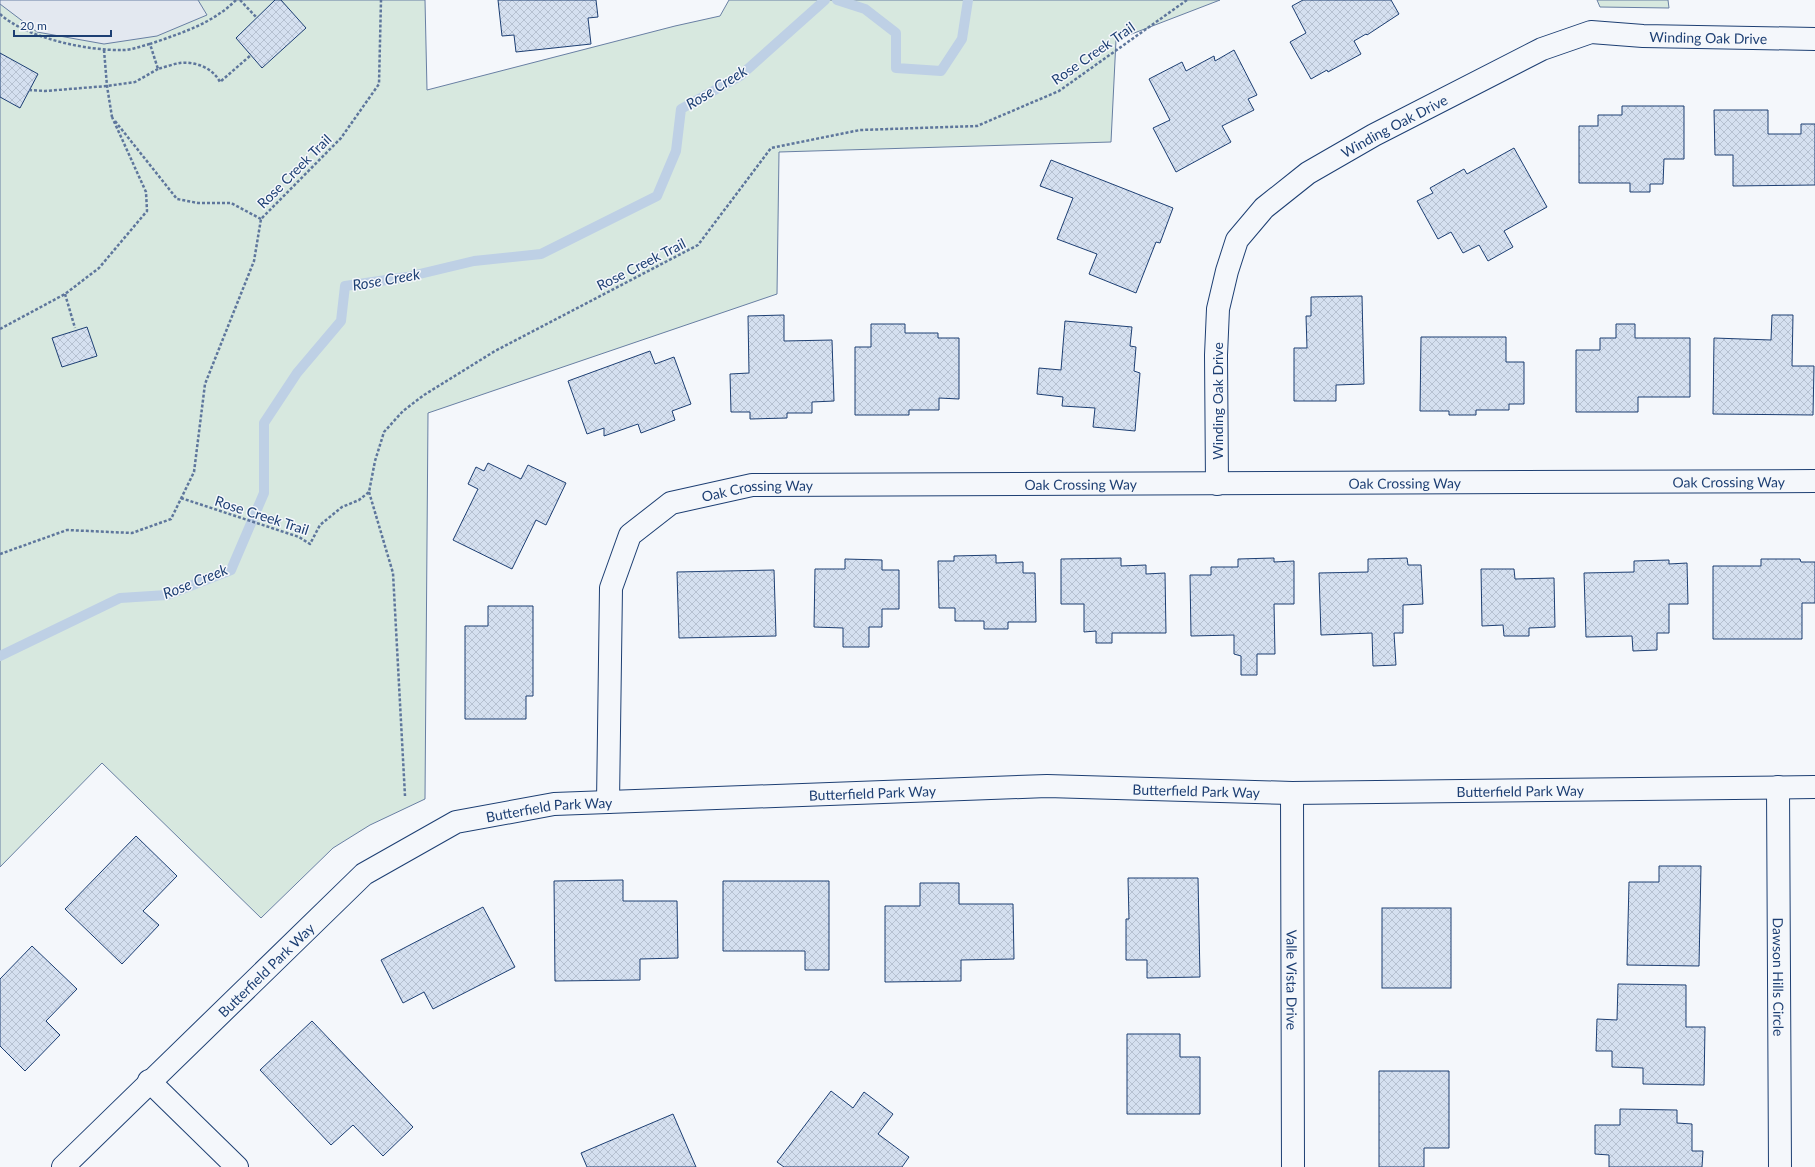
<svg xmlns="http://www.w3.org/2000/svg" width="1815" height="1167" viewBox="0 0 1815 1167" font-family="Lato,sans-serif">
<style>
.park{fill:#d7e8df;stroke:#687fa3}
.parking{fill:#e3e8f0;stroke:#687fa3}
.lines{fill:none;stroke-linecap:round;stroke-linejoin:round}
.stream{stroke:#bed0e5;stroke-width:10}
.building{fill:url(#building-cross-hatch);stroke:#1d3f73}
.minor-casing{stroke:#1d3f73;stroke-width:24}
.path{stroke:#5e769c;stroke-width:2.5;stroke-dasharray:3 2;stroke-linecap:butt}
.minor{stroke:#f4f7fb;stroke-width:22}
.labels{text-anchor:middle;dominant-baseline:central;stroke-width:3;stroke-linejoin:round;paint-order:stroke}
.street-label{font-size:14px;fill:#1d3f73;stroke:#f4f7fb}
.water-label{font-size:15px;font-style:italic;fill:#1d3f73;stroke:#f4f7fb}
</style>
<defs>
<pattern id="building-cross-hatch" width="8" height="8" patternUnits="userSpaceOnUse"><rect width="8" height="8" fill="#d5e0f0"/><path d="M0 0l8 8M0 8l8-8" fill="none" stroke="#b6c1d1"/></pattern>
</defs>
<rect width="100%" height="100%" fill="#f4f7fb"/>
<!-- park -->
<g class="park">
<path d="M 0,0 L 425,0 L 427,90 L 675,26 L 720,16 L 729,0 L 1220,0 L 1116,40 L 1111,142 L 779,152 L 777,294 L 428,413 L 425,799 L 370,825 L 333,848 L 261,918 L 102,763 L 0,867 Z"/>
<path d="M 1597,0 L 1668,0 L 1669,8 L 1600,7 Z"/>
</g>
<!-- parking -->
<path class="parking" d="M 0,0 L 198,0 L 207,15 L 157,36 L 104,44 L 37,32 L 0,4 Z"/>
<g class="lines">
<!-- stream -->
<g class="stream">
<path d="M 837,0 L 865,9 L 896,33 L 896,68 L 941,71 L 962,39 L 968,0"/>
<path d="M 0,656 L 120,598 L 167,595 L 231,570 L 264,493 L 264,423 L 297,373 L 341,321 L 345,286 L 407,277 L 474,261 L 541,254 L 657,196 L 676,151 L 681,109 L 740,76 L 825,0"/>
</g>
</g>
<!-- building -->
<g class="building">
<path d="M 275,0 L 281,0 L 306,28 L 262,68 L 236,38 Z"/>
<path d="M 498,0 L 596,0 L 598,17 L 588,18 L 591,44 L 516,52 L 514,35 L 502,36 Z"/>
<path d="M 1303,0 L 1391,0 L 1399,14 L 1367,35 L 1366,34 L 1354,41 L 1361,54 L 1328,72 L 1327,70 L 1311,79 L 1290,42 L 1306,33 L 1292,6 Z"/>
<path d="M 1234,50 L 1257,95 L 1248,99 L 1254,110 L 1222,126 L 1231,142 L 1176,172 L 1153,128 L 1170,120 L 1149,79 L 1182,62 L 1186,71 L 1214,56 L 1215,61 Z"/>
<path d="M 0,53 L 38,74 L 20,108 L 0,97 Z"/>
<path d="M 1622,106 L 1684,106 L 1684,159 L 1664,159 L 1663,184 L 1650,184 L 1650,192 L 1630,192 L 1630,183 L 1579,183 L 1579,126 L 1598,126 L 1598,115 L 1622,115 Z"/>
<path d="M 1714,110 L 1768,110 L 1768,134 L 1801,134 L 1801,124 L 1815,124 L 1815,185 L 1733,186 L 1733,155 L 1715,155 Z"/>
<path d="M 1514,148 L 1547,207 L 1504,231 L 1513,247 L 1488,261 L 1479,245 L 1463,253 L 1451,232 L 1438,239 L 1417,201 L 1433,193 L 1430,188 L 1464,169 L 1467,174 Z"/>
<path d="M 1051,160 L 1173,208 L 1160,243 L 1156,242 L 1136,293 L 1089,274 L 1097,254 L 1057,239 L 1073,198 L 1040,186 Z"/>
<path d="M 1362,296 L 1364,384 L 1336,385 L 1336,401 L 1294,401 L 1294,348 L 1307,348 L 1306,316 L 1311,316 L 1311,297 Z"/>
<path d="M 784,315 L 784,341 L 832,340 L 834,401 L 812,402 L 812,413 L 787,413 L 787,418 L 750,419 L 750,412 L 731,412 L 730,374 L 749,373 L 748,316 Z"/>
<path d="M 1772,315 L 1793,315 L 1792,366 L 1814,366 L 1813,415 L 1713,414 L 1714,338 L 1771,340 Z"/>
<path d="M 1065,321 L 1132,327 L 1130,346 L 1136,347 L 1134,371 L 1140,373 L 1135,431 L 1093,427 L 1095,408 L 1062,406 L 1063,397 L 1037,394 L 1039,368 L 1061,370 Z"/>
<path d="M 871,324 L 905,324 L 905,333 L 938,333 L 938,338 L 959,338 L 959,399 L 939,398 L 939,410 L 909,410 L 909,415 L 855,415 L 855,347 L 871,347 Z"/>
<path d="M 1616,324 L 1635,324 L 1635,338 L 1690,338 L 1690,397 L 1638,397 L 1638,412 L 1576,412 L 1576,350 L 1600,350 L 1600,338 L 1616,338 Z"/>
<path d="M 87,327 L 97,356 L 62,367 L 52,338 Z"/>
<path d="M 1421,337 L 1506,337 L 1506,362 L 1524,362 L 1524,404 L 1509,404 L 1509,410 L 1476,410 L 1476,415 L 1449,415 L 1449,411 L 1420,411 Z"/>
<path d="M 650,351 L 655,364 L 674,357 L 691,404 L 672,411 L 675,420 L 641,433 L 638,424 L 604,436 L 604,428 L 587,434 L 568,381 Z"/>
<path d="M 488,463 L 521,479 L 528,465 L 566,483 L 546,525 L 536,520 L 512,569 L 453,540 L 478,489 L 468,484 L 476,467 L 484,471 Z"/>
<path d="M 996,555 L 996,563 L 1023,562 L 1023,573 L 1035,573 L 1036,622 L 1008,622 L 1008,629 L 984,629 L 984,621 L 955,621 L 955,608 L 939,608 L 938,561 L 954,561 L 954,556 Z"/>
<path d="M 1121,558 L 1121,566 L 1146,565 L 1146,574 L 1165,573 L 1166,633 L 1112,633 L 1112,643 L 1096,643 L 1096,631 L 1084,632 L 1084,604 L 1061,604 L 1061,559 Z"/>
<path d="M 1274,558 L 1274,562 L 1294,561 L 1294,604 L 1274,604 L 1275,654 L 1257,654 L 1257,675 L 1241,675 L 1241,656 L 1234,654 L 1234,635 L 1191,636 L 1190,575 L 1211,575 L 1211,567 L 1238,567 L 1238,559 Z"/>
<path d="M 1407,558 L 1408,565 L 1421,565 L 1423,604 L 1403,605 L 1403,633 L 1394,633 L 1396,665 L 1373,666 L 1372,633 L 1321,635 L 1319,573 L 1368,572 L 1368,559 Z"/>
<path d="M 845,559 L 882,560 L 882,570 L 899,570 L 899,609 L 882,609 L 882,627 L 869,627 L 869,647 L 843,647 L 843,628 L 814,627 L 815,569 L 845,569 Z"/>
<path d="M 1761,559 L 1800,559 L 1801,562 L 1815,562 L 1815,603 L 1802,603 L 1802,639 L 1713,639 L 1713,566 L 1761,566 Z"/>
<path d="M 1669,560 L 1669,564 L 1687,563 L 1688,604 L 1669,604 L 1669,633 L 1657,633 L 1657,650 L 1633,651 L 1632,636 L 1586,637 L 1584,573 L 1634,572 L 1634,561 Z"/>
<path d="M 1481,569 L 1514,569 L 1515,579 L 1554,578 L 1555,627 L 1529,628 L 1529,636 L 1504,636 L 1503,625 L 1482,626 Z"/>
<path d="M 774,570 L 776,636 L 679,638 L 677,572 Z"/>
<path d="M 488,606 L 533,606 L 533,696 L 526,696 L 526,719 L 465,719 L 465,626 L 488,626 Z"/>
<path d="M 136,836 L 177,876 L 143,911 L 159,925 L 122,964 L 65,909 Z"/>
<path d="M 1659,866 L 1701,866 L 1699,966 L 1627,965 L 1629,882 L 1659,882 Z"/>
<path d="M 1128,878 L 1198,878 L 1200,977 L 1147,978 L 1147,960 L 1126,960 L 1126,919 L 1129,919 Z"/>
<path d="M 623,880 L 623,901 L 677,901 L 678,958 L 640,959 L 640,980 L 555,981 L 554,881 Z"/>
<path d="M 723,881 L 829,881 L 829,970 L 805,970 L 805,951 L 723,951 Z"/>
<path d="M 920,883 L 959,883 L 959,904 L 1013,904 L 1014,959 L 961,960 L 961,981 L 885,982 L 885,906 L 920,906 Z"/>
<path d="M 483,907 L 515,967 L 433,1009 L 424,992 L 403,1003 L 381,960 Z"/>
<rect x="1382" y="908" width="69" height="80"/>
<path d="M 32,946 L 77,989 L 46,1021 L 60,1035 L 25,1071 L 0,1046 L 0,979 Z"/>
<path d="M 1618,984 L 1686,985 L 1686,1027 L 1705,1027 L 1704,1085 L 1643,1084 L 1643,1068 L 1612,1067 L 1612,1051 L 1596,1051 L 1597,1019 L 1617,1020 Z"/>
<path d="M 312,1021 L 413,1127 L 383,1156 L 353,1125 L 331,1145 L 260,1070 Z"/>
<path d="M 1127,1034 L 1180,1034 L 1180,1057 L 1200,1057 L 1200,1114 L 1127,1114 Z"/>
<path d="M 1379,1071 L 1449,1071 L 1449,1148 L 1424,1148 L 1424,1167 L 1379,1167 Z"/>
<path d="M 831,1091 L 853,1108 L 864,1092 L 893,1114 L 878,1134 L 909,1157 L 902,1167 L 784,1167 L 777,1162 Z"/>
<path d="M 1620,1109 L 1677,1110 L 1677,1123 L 1692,1124 L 1692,1151 L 1703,1151 L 1702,1167 L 1609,1167 L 1609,1155 L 1595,1154 L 1595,1125 L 1620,1125 Z"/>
<path d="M 673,1114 L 696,1167 L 587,1167 L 581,1153 Z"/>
</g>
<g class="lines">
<defs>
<g id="minor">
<path id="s1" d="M 1217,484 L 1216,355 L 1218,309 L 1227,271 L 1237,240 L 1264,208 L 1308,173 L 1374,135 L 1542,49 L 1591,32 L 1643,36 L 1815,39"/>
<path id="s2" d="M 1778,787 L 1780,1167"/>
<path id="s3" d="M 1292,793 L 1293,1167"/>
<path id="s4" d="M 608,802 L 611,588 L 630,535 L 671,503 L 752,485 L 1815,481"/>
<path d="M 149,1081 L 237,1167"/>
<path id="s5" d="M 63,1167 L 364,874 L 456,822 L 554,804 L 1047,786 L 1292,793 L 1815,787"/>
</g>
</defs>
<!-- minor casing -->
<use href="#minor" class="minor-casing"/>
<!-- path -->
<g class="path">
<path d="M 236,0 C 212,24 181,33 150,44 L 158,69 C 165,67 173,64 180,63 C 195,61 213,68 220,82 L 251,55"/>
<path d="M 240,0 L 257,18"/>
<path d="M 0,14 C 26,38 88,51 123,50 C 132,50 141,46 150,44"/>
<path d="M 104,50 L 107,86 L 112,117"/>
<path d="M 29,90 L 45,91 L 107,86 L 135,82 L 158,69"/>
<path d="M 115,121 L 177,199 L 198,203 L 231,203 L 261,219"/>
<path d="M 65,294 L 75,328"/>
<path d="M 0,329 L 65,294 L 99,268 L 147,211 L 146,192 L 112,117"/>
<path d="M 369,492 L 393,573 L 405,796"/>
<path d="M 181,498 L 299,537 L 310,544 L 320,525 L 342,507 L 359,500 L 369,492 L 375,461 L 384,432 L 403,411 L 424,395 L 495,351 L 698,245 L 771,148 L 860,130 L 977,126 L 1059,91 L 1187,0"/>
<path d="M 0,554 L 67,530 L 132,533 L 171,519 L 194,472 L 205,384 L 254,261 L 261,219 L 341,138 L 379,84 L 381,0"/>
</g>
<!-- minor -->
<use href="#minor" class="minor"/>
</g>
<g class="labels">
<!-- street labels -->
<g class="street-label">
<text stroke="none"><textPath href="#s1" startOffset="779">Winding Oak Drive</textPath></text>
<text transform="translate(1093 53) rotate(-35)">Rose Creek Trail</text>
<text stroke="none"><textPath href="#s1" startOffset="443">Winding Oak Drive</textPath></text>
<text transform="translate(294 171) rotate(-45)">Rose Creek Trail</text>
<text transform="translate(641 264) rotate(-27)">Rose Creek Trail</text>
<text transform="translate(1217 401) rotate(-90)">Winding Oak Drive</text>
<text stroke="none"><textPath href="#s4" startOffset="1382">Oak Crossing Way</textPath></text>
<text stroke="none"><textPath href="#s4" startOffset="1058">Oak Crossing Way</textPath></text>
<text stroke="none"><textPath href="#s4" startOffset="734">Oak Crossing Way</textPath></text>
<text stroke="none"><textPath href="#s4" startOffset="410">Oak Crossing Way</textPath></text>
<text transform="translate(262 515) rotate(18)">Rose Creek Trail</text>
<text stroke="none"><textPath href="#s5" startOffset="1268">Butterfield Park Way</textPath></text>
<text stroke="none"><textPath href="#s5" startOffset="1592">Butterfield Park Way</textPath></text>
<text stroke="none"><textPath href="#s5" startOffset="944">Butterfield Park Way</textPath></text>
<text stroke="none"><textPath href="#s5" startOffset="620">Butterfield Park Way</textPath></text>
<text stroke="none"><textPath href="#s5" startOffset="283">Butterfield Park Way</textPath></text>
<text stroke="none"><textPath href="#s2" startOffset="190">Dawson Hills Circle</textPath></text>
<text stroke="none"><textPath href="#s3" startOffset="187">Valle Vista Drive</textPath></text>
</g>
<!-- water labels -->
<g class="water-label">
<text transform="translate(716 87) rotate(-32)">Rose Creek</text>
<text transform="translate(386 279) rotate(-10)">Rose Creek</text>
<text transform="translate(195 581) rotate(-22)">Rose Creek</text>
</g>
</g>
<!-- scale -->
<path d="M14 30v6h97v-6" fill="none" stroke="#1d3f73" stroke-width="2"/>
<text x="20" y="30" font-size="12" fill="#1d3f73" stroke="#f4f7fb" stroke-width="3" paint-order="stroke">20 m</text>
</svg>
